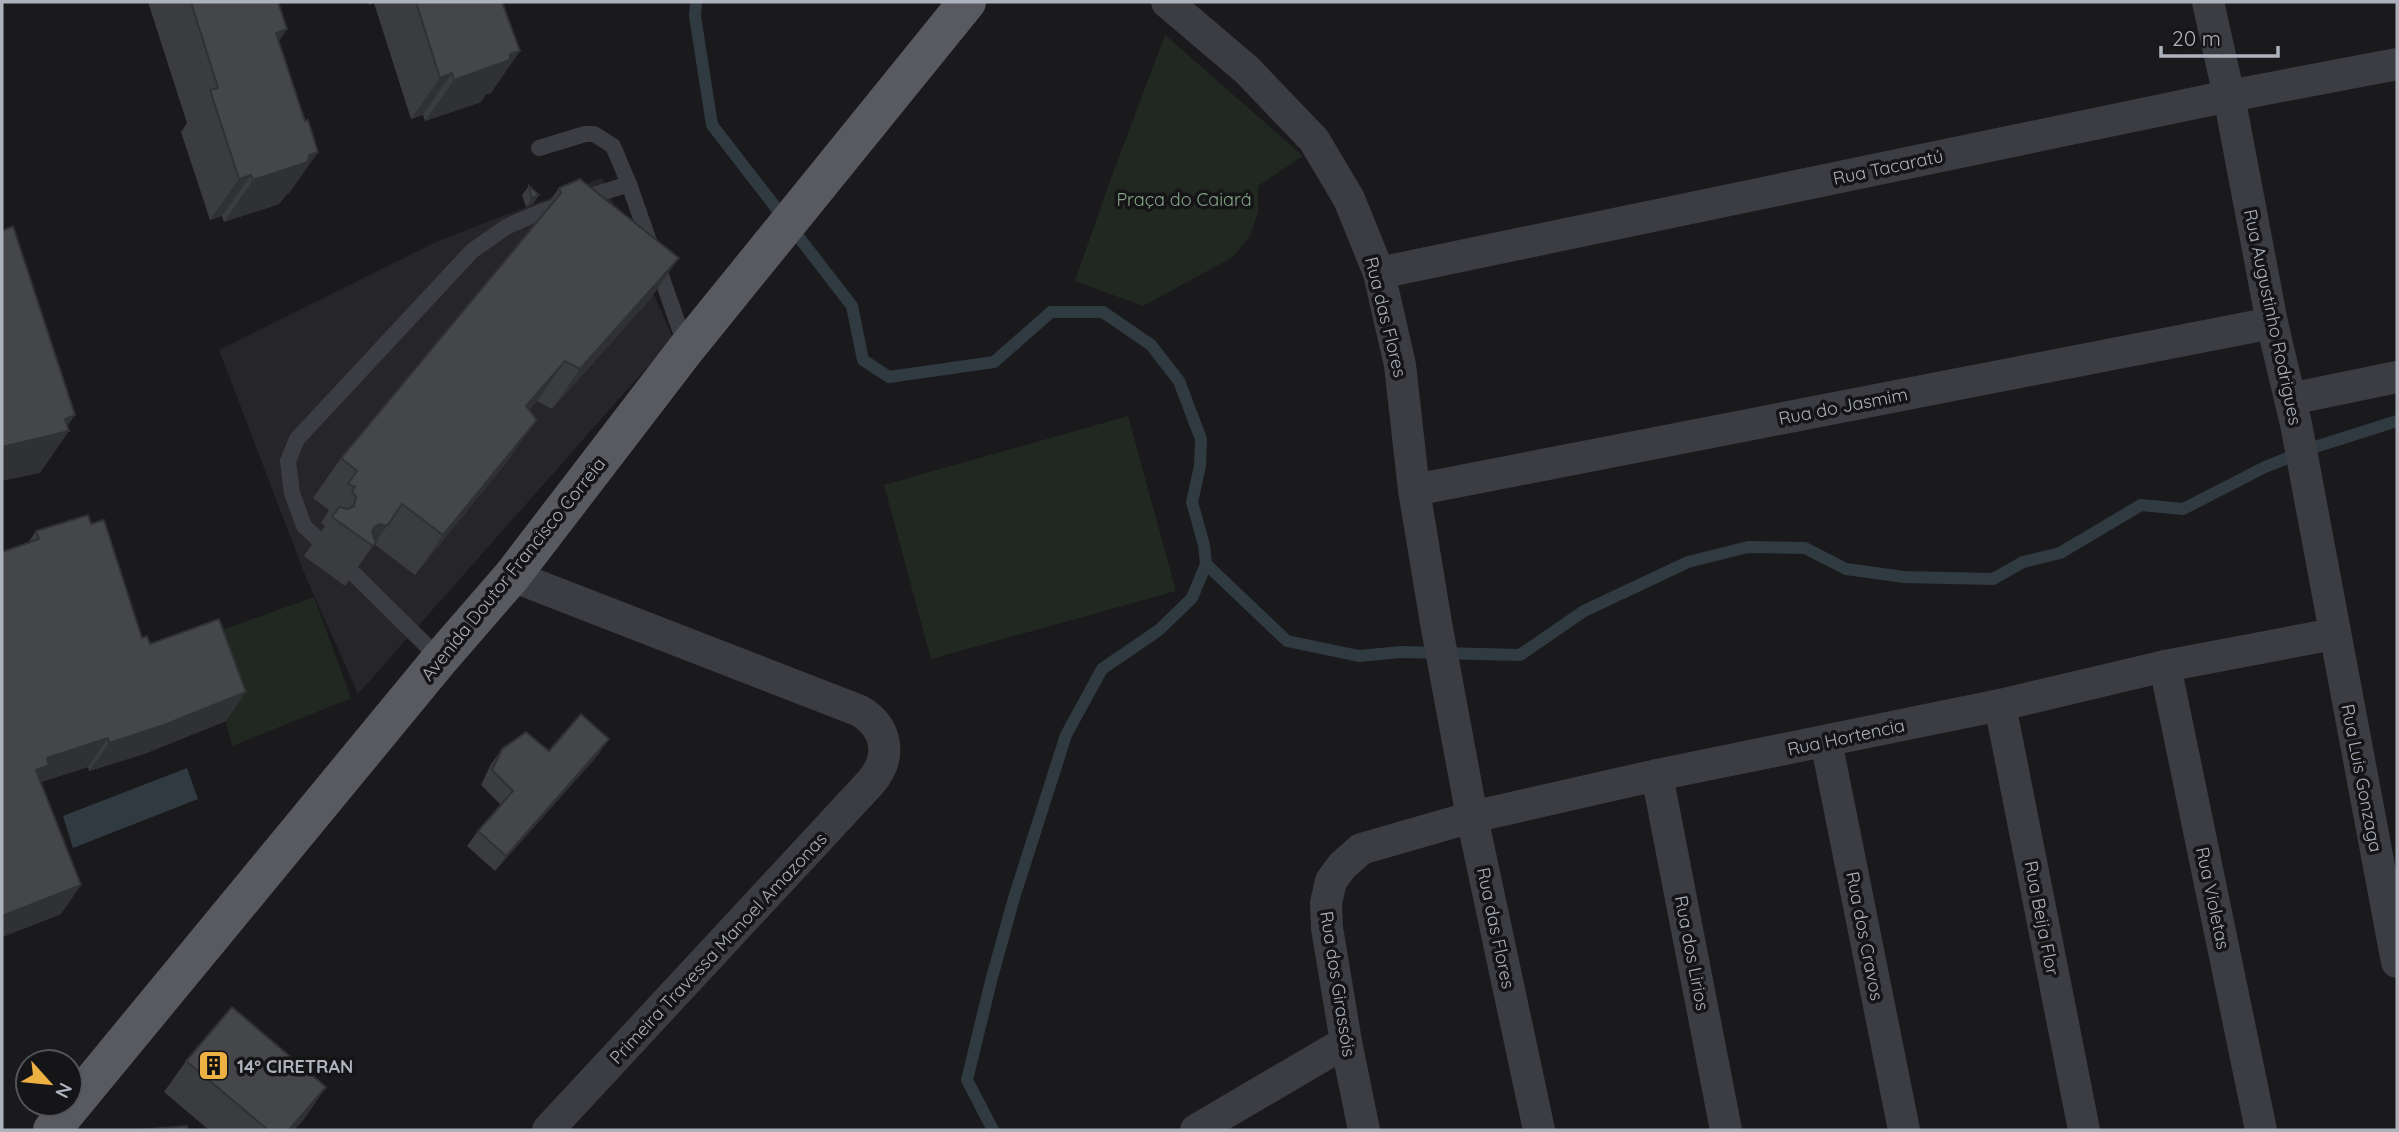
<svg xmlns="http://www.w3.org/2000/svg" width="2399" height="1132" viewBox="0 0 2399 1132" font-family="Quicksand,sans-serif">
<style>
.built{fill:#26262a}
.green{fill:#202821}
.water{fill:#303a41}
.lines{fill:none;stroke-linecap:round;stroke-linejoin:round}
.stream{stroke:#303a41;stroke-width:12}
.lane{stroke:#3c3d42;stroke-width:16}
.street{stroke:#3c3d42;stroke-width:32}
.primary{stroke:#585a60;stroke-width:38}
.wall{fill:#3a3c40}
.shaded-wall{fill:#303134}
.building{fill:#44464a;stroke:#303134;stroke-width:2}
.labels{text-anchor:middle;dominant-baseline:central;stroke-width:7;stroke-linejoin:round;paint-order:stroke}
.street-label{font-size:18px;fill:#aeb2bc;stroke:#151518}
.park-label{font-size:18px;fill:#85a687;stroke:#151518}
.poi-label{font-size:18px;font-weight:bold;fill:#aeb2bc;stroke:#151518;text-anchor:start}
</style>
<rect width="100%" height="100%" fill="#1a1a1d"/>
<!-- built -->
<path class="built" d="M 602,178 L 673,338 L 358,694 L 305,575 L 219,350 L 438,241 Z"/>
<!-- green -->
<g class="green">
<path d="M 1165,35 L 1303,156 L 1258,186 L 1258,212 L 1250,236 L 1233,257 L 1143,306 L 1075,281 L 1110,181 Z"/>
<path d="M 1128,416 L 1176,591 L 931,659 L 884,485 Z"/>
<path d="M 314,597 L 351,698 L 232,746 L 226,721 L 197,639 Z"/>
</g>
<!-- water -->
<path class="water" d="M 187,768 L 198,799 L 73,848 L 63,816 Z"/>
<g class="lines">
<!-- stream -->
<g class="stream">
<path d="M 696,2 L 695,16 L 712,125 L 852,306 L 863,360 L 889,377 L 994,362 L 1051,312 L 1103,312 L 1151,345 L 1179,381 L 1201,439 L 1200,466 L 1192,502 L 1204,545 L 1206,564 L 1192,598 L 1159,630 L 1102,669 L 1066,735 L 1014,898 L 991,981 L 967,1080 L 993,1130"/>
<path d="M 1206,564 L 1287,641 L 1359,656 L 1401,652 L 1520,655 L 1584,611 L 1688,562 L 1748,547 L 1805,548 L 1846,569 L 1904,577 L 1993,579 L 2023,562 L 2060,553 L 2141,505 L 2183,509 L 2265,467 L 2315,447 L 2397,421"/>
</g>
<!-- lane -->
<g class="lane">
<path d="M 539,148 L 585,134 L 594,134 L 613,146 L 629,184 L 686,347"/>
<path d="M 318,539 L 304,526 L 292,493 L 288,461 L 297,439 L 472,251 L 506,227 L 540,212 L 629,184"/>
<path d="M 354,574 L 440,659"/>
</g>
<!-- street -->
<g class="street">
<path d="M 1167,2 L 1247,70 L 1314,140 L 1349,199 L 1379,273 L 1400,365 L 1414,490 L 1436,623 L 1472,817 L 1539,1130"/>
<path d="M 2208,2 L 2229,96 L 2272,323 L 2296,424 L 2397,962"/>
<path d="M 1379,273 L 2229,96 L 2397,64"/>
<path d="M 2290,399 L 2397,377"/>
<path d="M 1414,490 L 2272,323"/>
<path d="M 512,576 L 860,711 C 888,728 892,757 871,782 L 548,1130"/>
<path d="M 2165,666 L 2261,1130"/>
<path d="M 2000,705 L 2084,1130"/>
<path d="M 1826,741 L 1904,1130"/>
<path d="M 1657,775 L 1726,1130"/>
<path d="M 1196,1130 L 1346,1042"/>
<path d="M 1364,1130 L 1346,1042 L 1327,928 L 1326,903 L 1331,881 L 1342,866 L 1361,849 L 1472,817 L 1657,775 L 2000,705 L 2165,666 L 2334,634"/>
</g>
<!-- primary -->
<path class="primary" d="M 52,1130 L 440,659 L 512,576 L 686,349 L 967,2"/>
</g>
<!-- wall -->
<g class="wall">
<path d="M 148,2 L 278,2 L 287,29 L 279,41 L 305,121 L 318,152 L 289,193 L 286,195 L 279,204 L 224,222 L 222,216 L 210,220 L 181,132 L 187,123 Z"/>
<path d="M 368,2 L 502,2 L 491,93 L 486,94 L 481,102 L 425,121 L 423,115 L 411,119 L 374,3 L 369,5 Z"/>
<path d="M 529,186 L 539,195 L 533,204 L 526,207 L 522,195 Z"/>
<path d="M 559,188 L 651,298 L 552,409 L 537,401 L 529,410 L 509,459 L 415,575 L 374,544 L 345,586 L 304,556 L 325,526 L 321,523 L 329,510 L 313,498 L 341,458 L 531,228 Z"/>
<path d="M 91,524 L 142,638 L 150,644 L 226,721 L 144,754 L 89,771 L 88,767 L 40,782 L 61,914 L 2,937 L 2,552 L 28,543 L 36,531 Z"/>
<path d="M 502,749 L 549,751 L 598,755 L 495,871 L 467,846 L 478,831 L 501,805 L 481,785 L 491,764 Z"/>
<path d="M 186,1061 L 326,1087 L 304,1119 L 294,1130 L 209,1130 L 164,1092 Z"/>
</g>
<!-- shaded-wall -->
<g class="shaded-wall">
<path d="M 287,29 L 258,71 L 276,33 Z"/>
<path d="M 520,51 L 491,93 L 486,94 L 481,102 L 425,121 L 454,80 L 510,54 Z"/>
<path d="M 452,73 L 423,115 L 411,119 L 440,78 Z"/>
<path d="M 318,152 L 289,193 L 286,195 L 279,204 L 224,222 L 253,180 L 309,155 Z"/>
<path d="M 251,175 L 222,216 L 210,220 L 239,179 Z"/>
<path d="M 539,195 L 533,204 L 526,207 L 532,198 Z"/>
<path d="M 679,258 L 651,298 L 552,409 L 580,369 Z"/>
<path d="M 565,361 L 537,401 L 498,446 L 526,406 Z"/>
<path d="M 75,415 L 63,432 L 69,431 L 40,473 L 2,481 L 2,447 Z"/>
<path d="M 537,420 L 509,459 L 415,575 L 443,535 Z"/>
<path d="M 380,524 L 387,526 L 373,546 L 365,540 L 374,527 Z"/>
<path d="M 246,692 L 226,721 L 144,754 L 89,771 L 109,743 Z"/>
<path d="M 108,738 L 88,767 L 36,784 L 36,770 L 47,758 Z"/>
<path d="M 609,739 L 598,755 L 495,871 L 506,856 Z"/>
<path d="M 81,885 L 61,914 L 2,937 L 2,916 Z"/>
<path d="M 326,1087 L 304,1119 L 294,1130 L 289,1130 Z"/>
</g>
<!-- building -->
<g class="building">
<path d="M 191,2 L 278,2 L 287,29 L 276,33 L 305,121 L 308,120 L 318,152 L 309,155 L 308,162 L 253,180 L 251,175 L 239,179 L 210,90 L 218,88 Z"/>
<path d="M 416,2 L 502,2 L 520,51 L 510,54 L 510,60 L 454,80 L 452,73 L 440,78 Z"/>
<path d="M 580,179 L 679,258 L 580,369 L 565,361 L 526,406 L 537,420 L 443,535 L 402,504 L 387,526 L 380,524 L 374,527 L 372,532 L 376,543 L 373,546 L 332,517 L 339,507 L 348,509 L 354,506 L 356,497 L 352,491 L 355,487 L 348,484 L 357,471 L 341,458 L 561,193 L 559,188 Z"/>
<path d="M 529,186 L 539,195 L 532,198 Z"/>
<path d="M 13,226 L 75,415 L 65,419 L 69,431 L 2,447 L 2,231 Z"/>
<path d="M 88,515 L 91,524 L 104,520 L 142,638 L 147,636 L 150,644 L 219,619 L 246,692 L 164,725 L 109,743 L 108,738 L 47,758 L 49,765 L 36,770 L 81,885 L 2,916 L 2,552 L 39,539 L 36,531 Z"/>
<path d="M 581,714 L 609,739 L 506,856 L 478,831 L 513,791 L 492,770 L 502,749 L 526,732 L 549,751 Z"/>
<path d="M 232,1007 L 326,1087 L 289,1130 L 268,1130 L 186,1061 Z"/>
<path d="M 187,1126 L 188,1130 L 136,1130 Z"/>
</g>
<!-- icons -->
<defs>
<symbol id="building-square" viewBox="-11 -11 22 22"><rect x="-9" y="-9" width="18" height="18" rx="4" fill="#ecb043" stroke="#151518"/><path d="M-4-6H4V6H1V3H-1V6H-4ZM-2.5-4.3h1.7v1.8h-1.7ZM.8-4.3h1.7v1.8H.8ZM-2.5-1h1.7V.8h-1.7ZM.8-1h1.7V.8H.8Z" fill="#111"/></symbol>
</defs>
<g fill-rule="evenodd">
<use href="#building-square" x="196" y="1048" width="35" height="35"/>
</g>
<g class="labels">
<!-- street labels -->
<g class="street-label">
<text transform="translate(1888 167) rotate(-12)">Rua Tacaratú</text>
<text transform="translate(1386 317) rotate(76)">Rua das Flores</text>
<text transform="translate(2273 317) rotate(78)">Rua Augustinho Rodrigues</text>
<text transform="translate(1843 406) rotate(-11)">Rua do Jasmim</text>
<text transform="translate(513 569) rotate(-51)">Avenida Doutor Francisco Correia</text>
<text transform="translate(1846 737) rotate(-12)">Rua Hortencia</text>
<text transform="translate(2362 778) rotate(79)">Rua Luis Gonzaga</text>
<text transform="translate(2213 898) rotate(78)">Rua Violetas</text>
<text transform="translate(2042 918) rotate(79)">Rua Beija Flor</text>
<text transform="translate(1496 928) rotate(78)">Rua das Flores</text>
<text transform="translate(1865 936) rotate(79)">Rua dos Cravos</text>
<text transform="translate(718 948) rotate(-47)">Primeira Travessa Manoel Amazonas</text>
<text transform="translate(1692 953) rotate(79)">Rua dos Lirios</text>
<text transform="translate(1338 984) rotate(81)">Rua dos Girassóis</text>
</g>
<!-- park labels -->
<g class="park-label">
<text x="1184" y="199">Praça do Caiará</text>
</g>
<!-- poi labels -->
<g class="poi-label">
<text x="237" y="1066">14º CIRETRAN</text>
</g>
</g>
<!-- border -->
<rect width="2399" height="1132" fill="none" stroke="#aeb2bc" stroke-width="7"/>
<!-- north arrow -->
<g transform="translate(49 1083) rotate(117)"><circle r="33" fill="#151518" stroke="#52545a" stroke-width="2"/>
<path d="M0-5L12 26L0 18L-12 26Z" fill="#ecb043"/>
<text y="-10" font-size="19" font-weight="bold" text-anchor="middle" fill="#aeb2bc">N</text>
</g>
<!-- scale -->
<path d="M2161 46v10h117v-10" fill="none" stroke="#aeb2bc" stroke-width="3.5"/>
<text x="2172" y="46" font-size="21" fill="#aeb2bc" stroke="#151518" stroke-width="5" paint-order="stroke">20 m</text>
</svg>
